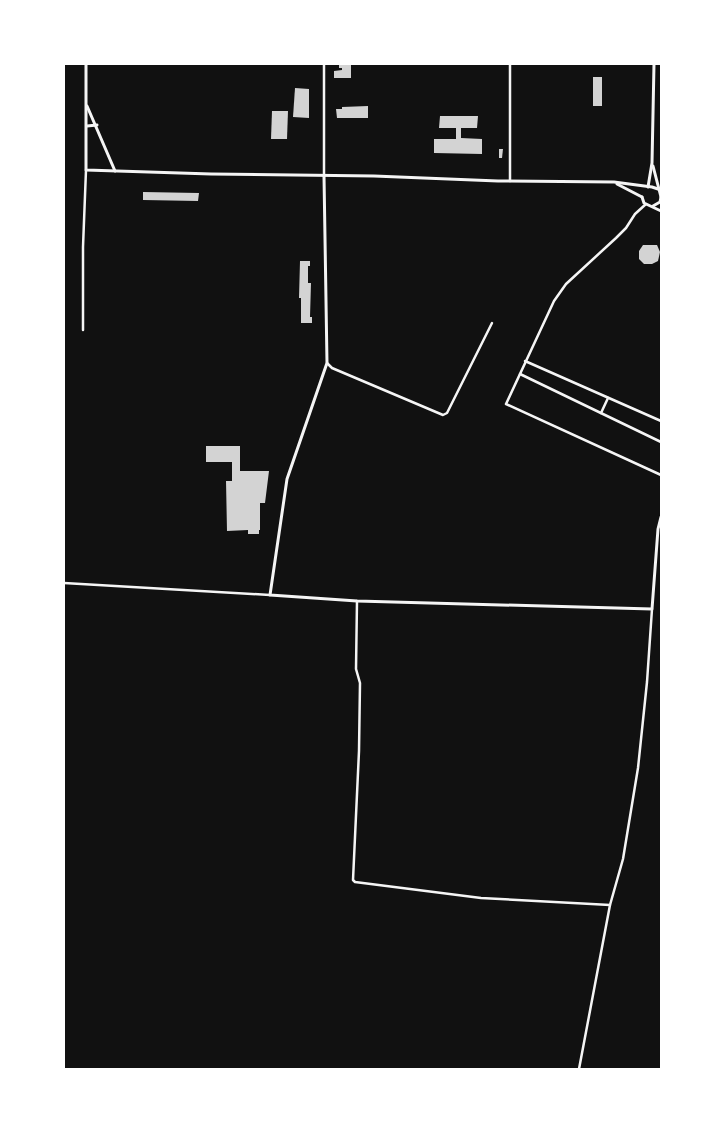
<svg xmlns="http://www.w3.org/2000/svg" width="725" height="1133" viewBox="0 0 725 1133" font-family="Helvetica,sans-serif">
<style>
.building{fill:#d3d3d3}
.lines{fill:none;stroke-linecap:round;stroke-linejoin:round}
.minor{stroke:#f5f5f5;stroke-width:2.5}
.tertiary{stroke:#f5f5f5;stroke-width:3}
</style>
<rect width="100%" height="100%" fill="#111"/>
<!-- building -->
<g class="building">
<path d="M 339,64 L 351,64 L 351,78 L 334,78 L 334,71 L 342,70 L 342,68 L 339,68 Z"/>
<rect x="593" y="77" width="9" height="29"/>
<path d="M 295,88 L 309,89 L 309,118 L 293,117 Z"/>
<path d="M 368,106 L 368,118 L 337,118 L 336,109 L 342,109 L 342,107 Z"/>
<path d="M 272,111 L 288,111 L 287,139 L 271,139 Z"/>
<path d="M 440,116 L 478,116 L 477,128 L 461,128 L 461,138 L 482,139 L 482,154 L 434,153 L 434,139 L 456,139 L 456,128 L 439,128 Z"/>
<path d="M 499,149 L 503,149 L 502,158 L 499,158 Z"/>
<path d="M 143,192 L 199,193 L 198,201 L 143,200 Z"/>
<path d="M 643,245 L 657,245 L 660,252 L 658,261 L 652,264 L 644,264 L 639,259 L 639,251 Z"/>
<path d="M 300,261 L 310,261 L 310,266 L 308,266 L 308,283 L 311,283 L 310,317 L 312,317 L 312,323 L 301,323 L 301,298 L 299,298 Z"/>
<path d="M 206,446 L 240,446 L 240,471 L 269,471 L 265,503 L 260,503 L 260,530 L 259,530 L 259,534 L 248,534 L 248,530 L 227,531 L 226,481 L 232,481 L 232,462 L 206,462 Z"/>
</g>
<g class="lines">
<!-- minor -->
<g class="minor">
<path d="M 324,176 L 324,64"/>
<path d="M 510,181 L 510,64"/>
<path d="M 646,204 L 635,214 L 626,228 L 616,238 L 566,284 L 554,301 L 506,404 L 661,475"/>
<path d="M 83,330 L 83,247 L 86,170"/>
<path d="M 525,361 L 661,421"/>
<path d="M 327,363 L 332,368 L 443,415 L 447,413 L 492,323"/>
<path d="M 520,374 L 661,442"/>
<path d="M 601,413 L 608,398"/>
<path d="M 64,583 L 270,595"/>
<path d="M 357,601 L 356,669 L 360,683 L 359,751 L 353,880 L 355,882 L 481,898 L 610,905"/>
<path d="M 579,1069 L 610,905 L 623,859 L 638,768 L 647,682 L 652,609"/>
</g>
<!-- tertiary -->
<g class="tertiary">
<path d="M 86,64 L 86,170 L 211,174 L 374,176 L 498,181 L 614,182 L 652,187 L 658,189"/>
<path d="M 87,106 L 115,171"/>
<path d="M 87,126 L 97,125"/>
<path d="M 653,166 L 661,197"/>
<path d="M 324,176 L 327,363 L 287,479 L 270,595 L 357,601 L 652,609 L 658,529 L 661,517"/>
<path d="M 617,184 L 642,197"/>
<path d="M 648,187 L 652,163 L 654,64"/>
<path d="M 642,197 L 644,203 L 661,211"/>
<path d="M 653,206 L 660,202 L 661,197"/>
</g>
</g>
<!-- border -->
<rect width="725" height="1133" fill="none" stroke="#ffffff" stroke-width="130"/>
</svg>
